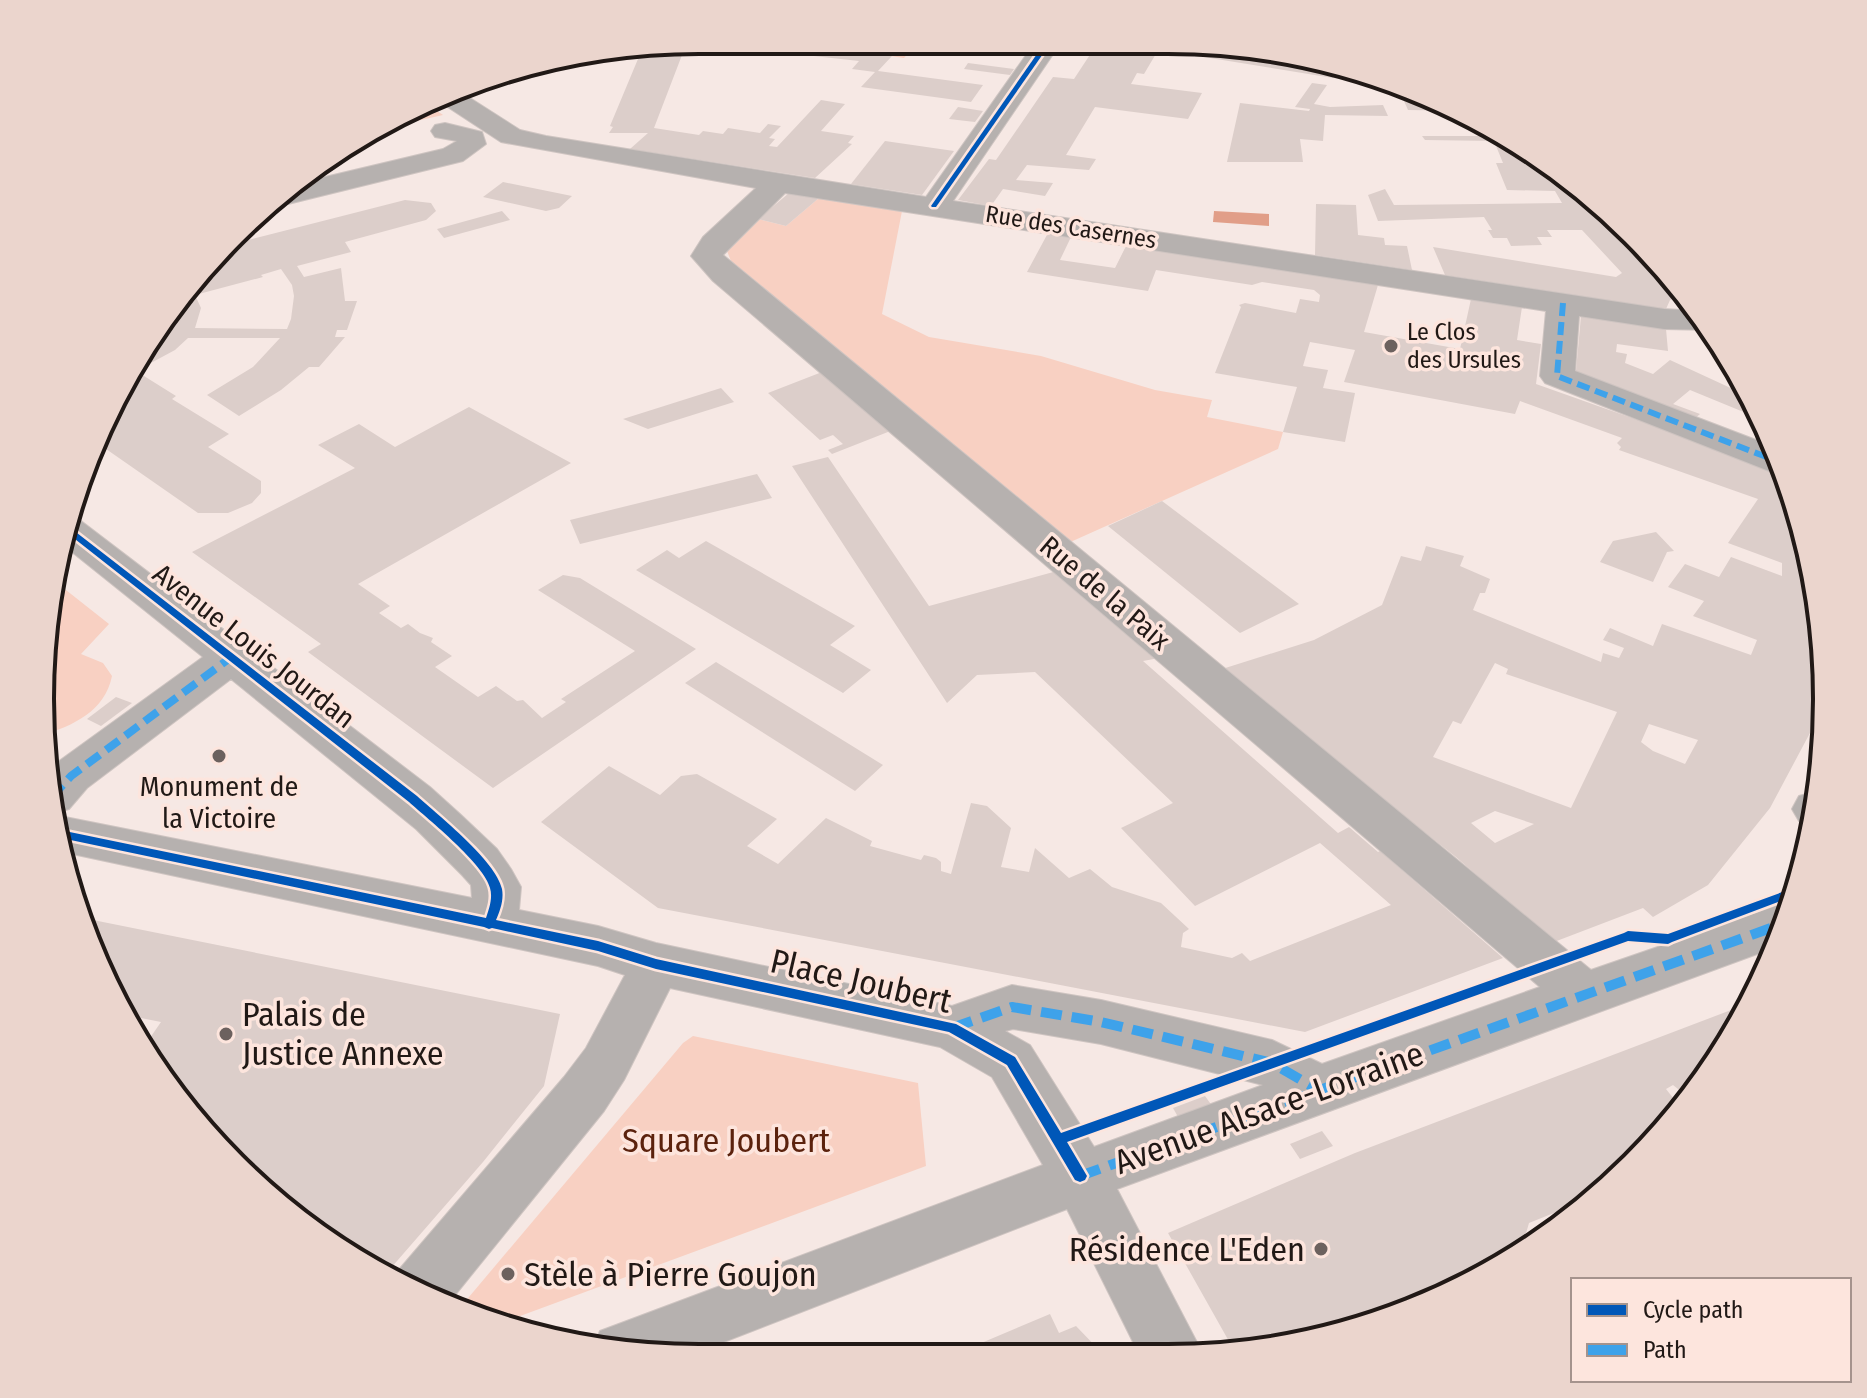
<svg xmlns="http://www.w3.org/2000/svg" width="1867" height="1398" viewBox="0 0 1867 1398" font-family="'Fira Sans Condensed',sans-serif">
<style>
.green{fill:#f8d0c2}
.water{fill:#e19e88}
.building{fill:#dcceca;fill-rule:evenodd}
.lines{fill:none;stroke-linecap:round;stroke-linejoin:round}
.street-casing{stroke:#cec4c1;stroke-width:2}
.street{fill:#b6b1af;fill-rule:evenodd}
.quiet-far2{stroke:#3ea2ea;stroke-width:6;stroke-dasharray:13 6;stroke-linecap:butt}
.quiet-far1{stroke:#3ea2ea;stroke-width:8;stroke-dasharray:16 8;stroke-linecap:butt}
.quiet{stroke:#3ea2ea;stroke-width:10;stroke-dasharray:21 10;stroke-linecap:butt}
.cycleway-casing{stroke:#fde5dd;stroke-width:5}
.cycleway{fill:#0057b8;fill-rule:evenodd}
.poi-dot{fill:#6c615e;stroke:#fde5dd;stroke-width:3}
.labels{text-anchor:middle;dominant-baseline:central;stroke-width:7;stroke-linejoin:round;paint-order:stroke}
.far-street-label{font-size:24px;fill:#211916;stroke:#fde5dd}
.far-poi-label{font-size:24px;fill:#211916;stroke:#fde5dd;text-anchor:start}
.street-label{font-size:28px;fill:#211916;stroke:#fde5dd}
.poi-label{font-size:28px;fill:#211916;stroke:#fde5dd}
.near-street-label{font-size:34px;fill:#211916;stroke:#fde5dd}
.near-poi-label{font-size:34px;fill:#211916;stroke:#fde5dd;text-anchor:start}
.near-park-label{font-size:34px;fill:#5b220d;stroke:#fde5dd}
.rim{fill:none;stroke:#211916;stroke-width:4}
</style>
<rect width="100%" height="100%" fill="#f6e8e4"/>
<!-- green -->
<g class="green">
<path d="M 784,40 L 919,41 L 904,58 Z"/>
<path d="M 427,104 L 443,115 L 363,133 L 369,129 Z"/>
<path d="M 819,198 L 902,211 L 882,314 L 929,337 L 1041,356 L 1155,390 L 1212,400 L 1207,417 L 1283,432 L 1278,449 L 1066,544 L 735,271 L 725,246 L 758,219 L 786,226 Z"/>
<path d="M 52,579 L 109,624 L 81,654 L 103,663 L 112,676 C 105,711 73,726 42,735 Z"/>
<path d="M 693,1036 L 918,1083 L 926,1166 L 496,1325 L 458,1310 L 683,1043 Z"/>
</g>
<!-- water -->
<path class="water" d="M 1214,211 L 1269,214 L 1269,226 L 1213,222 Z"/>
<!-- building -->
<g class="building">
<path d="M 726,40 L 808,42 L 892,56 L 878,71 L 983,85 L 971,102 L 861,87 L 875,72 L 852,69 L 859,61 L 725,46 Z"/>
<path d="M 1106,41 L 1132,41 L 1160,47 L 1144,74 L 1137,73 L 1131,84 L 1202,93 L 1188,119 L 1095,107 L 1066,155 L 1096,159 L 1089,170 L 1027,165 L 1016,180 L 1053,183 L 1045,196 L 1003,189 L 991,206 L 958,200 L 989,159 L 996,160 L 1053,77 L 1074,79 L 1095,47 L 1101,48 Z"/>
<path d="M 687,42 L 654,128 L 699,135 L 703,131 L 723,134 L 728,128 L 760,133 L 768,124 L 781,126 L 769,138 L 775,139 L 769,146 L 777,147 L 821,100 L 845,104 L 821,131 L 854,136 L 848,143 L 852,144 L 815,178 L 630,149 L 648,133 L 609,133 L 613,127 L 610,126 L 643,47 Z"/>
<path d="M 1210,46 L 1341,63 L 1344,64 L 1333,78 L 1204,57 Z"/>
<path d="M 968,63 L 1014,69 L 1010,75 L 964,69 Z"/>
<path d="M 1312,83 L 1327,85 L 1314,104 L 1330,107 L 1383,105 L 1388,116 L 1325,115 L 1323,141 L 1300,139 L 1303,162 L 1227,162 L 1240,103 L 1309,111 L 1310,109 L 1295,107 Z"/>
<path d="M 1404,101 L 1443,102 L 1465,111 L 1408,110 Z"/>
<path d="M 958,107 L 983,111 L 975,122 L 949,119 Z"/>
<path d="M 1422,136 L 1504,136 L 1569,176 L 1681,295 L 1670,300 L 1666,309 L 1445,275 L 1433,247 L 1616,277 L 1622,273 L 1582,230 L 1547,230 L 1552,237 L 1537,237 L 1542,245 L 1511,246 L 1507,238 L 1493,238 L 1488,230 L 1492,230 L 1484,217 L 1378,221 L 1368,195 L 1385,189 L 1394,205 L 1562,203 L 1555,191 L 1507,190 L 1496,163 L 1503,163 L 1494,141 L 1425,140 Z"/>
<path d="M 885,141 L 954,151 L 922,195 L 851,184 Z"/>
<path d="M 503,182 L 572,196 L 559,208 L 546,211 L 483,197 Z"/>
<path d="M 789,193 L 819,198 L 786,226 L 758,219 Z"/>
<path d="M 405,200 L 431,203 L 436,211 L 426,220 L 345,242 L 351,252 L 297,266 L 304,277 L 341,268 L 345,301 L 357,301 L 347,330 L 337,330 L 335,337 L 345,337 L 319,367 L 309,367 L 281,390 L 239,416 L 207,395 L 253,367 L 280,338 L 188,338 L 175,350 L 136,371 L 176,396 L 172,399 L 229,434 L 208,447 L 261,481 L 261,493 L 252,503 L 228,513 L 198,513 L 96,442 L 108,407 L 204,264 L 228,245 ZM 281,269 L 292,285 L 294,296 L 291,319 L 287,329 L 195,328 L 201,308 L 195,295 L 263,277 L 261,275 Z"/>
<path d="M 1316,204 L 1356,205 L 1358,235 L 1384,238 L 1385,245 L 1407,246 L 1412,270 L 1315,255 Z"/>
<path d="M 502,211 L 510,220 L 444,238 L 437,229 Z"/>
<path d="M 1048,233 L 1071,237 L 1060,260 L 1115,268 L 1126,246 L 1378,285 L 1364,332 L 1460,349 L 1471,299 L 1522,307 L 1517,340 L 1541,344 L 1536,384 L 1784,472 L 1814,570 L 1827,701 L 1770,808 L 1708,885 L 1653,917 L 1643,908 L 1554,942 L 1456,857 L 1219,670 L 1314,640 L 1382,605 L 1401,556 L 1421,561 L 1426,546 L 1464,556 L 1460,566 L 1490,579 L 1485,593 L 1480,593 L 1473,610 L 1601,662 L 1603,653 L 1619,658 L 1624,648 L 1603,640 L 1610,628 L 1653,646 L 1662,624 L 1751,655 L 1757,640 L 1693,616 L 1704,601 L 1668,587 L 1685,564 L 1719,577 L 1731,557 L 1782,576 L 1782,563 L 1728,543 L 1758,499 L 1619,450 L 1621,447 L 1617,443 L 1622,438 L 1520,401 L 1515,414 L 1344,382 L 1355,350 L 1310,342 L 1303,366 L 1328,370 L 1323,388 L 1355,393 L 1345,442 L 1283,432 L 1297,387 L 1215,373 L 1241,307 L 1239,305 L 1245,303 L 1296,313 L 1300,299 L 1319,302 L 1320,295 L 1314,290 L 1262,282 L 1252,285 L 1156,270 L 1148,291 L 1027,272 ZM 1495,663 L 1508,669 L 1506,674 L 1617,712 L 1571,808 L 1433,757 L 1453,721 L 1461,724 ZM 1649,724 L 1698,740 L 1685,764 L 1653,751 L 1641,742 ZM 1495,811 L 1534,824 L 1495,843 L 1471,823 Z"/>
<path d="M 1581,316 L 1666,329 L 1668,351 L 1617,344 L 1616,352 L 1627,354 L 1625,363 L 1653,374 L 1670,360 L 1722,384 L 1750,397 L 1763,420 L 1690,390 L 1673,404 L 1700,414 L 1693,420 L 1576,371 Z"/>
<path d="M 822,372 L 893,430 L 832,454 L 828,450 L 843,444 L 833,435 L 820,440 L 768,393 Z"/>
<path d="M 721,388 L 734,402 L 648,429 L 623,419 Z"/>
<path d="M 469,407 L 571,463 L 358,584 L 390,606 L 379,613 L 401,628 L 408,624 L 420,633 L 433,638 L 431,642 L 452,656 L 435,667 L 478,697 L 496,686 L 517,701 L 523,700 L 542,718 L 566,702 L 561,699 L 635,651 L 538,590 L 563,575 L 580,578 L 696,649 L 493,788 L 308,652 L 321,644 L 192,552 L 355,468 L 318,445 L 359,424 L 395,447 Z"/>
<path d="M 828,457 L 929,606 L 1057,571 L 1159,658 L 1143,661 L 1338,833 L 1349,827 L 1378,852 L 1380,851 L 1503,958 L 1305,1032 L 658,908 L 541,822 L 609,766 L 660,795 L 681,776 L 697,774 L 777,819 L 747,846 L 778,864 L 826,818 L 872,841 L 870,846 L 921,860 L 924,855 L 936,858 L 941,862 L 941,871 L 951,874 L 971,803 L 987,806 L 1011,828 L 1001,867 L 1029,872 L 1035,848 L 1069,878 L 1090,869 L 1112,887 L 1161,903 L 1189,929 L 1183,933 L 1181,947 L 1232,958 L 1242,953 L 1250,961 L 1391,905 L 1320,843 L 1195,906 L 1121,828 L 1173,803 L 1035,672 L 977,675 L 947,703 L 792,466 Z"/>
<path d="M 757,474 L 772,498 L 580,544 L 570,520 Z"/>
<path d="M 1162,501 L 1299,604 L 1240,633 L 1108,526 Z"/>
<path d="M 1656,532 L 1674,551 L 1667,552 L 1653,582 L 1600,562 L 1613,541 Z"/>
<path d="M 706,541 L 855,626 L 830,645 L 871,670 L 843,693 L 636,570 L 667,550 L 679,558 Z"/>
<path d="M 716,662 L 883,765 L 855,791 L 685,683 Z"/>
<path d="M 116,697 L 132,703 L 101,726 L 87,719 Z"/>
<path d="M 78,917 L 560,1014 L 544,1086 L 483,1162 L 384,1276 L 369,1269 L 233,1165 L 151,1065 L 143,1048 L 161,1022 L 126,1015 Z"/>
<path d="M 1739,1007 L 1745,1011 L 1716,1065 L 1689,1098 L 1673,1085 L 1666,1089 L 1681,1108 L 1634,1165 L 1596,1196 L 1529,1223 L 1520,1254 L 1380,1323 L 1254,1352 L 1235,1352 L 1168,1233 L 1355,1153 Z"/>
<path d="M 1205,1096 L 1215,1110 L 1182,1124 L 1173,1108 Z"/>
<path d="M 1322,1131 L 1333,1146 L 1300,1159 L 1290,1144 Z"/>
<path d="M 1050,1314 L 1059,1333 L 1076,1326 L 1101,1352 L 960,1352 Z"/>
</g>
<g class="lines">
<defs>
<g id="street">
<path d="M 1036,41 L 1062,41 L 953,201 L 1664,309 L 1696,311 L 1713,330 L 1664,329 L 1579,316 L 1575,371 L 1777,448 L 1785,473 L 1769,471 L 1545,383 L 1540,376 L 1546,311 L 785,193 L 723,255 L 1591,970 L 1785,903 L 1791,905 L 1779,946 L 1117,1189 L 1202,1352 L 1138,1352 L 1067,1209 L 698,1352 L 613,1352 L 593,1348 L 600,1331 L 1043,1165 L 992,1077 L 940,1047 L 670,988 L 624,1080 L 604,1111 L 447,1305 L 394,1281 L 397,1272 L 564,1077 L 586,1048 L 625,975 L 598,966 L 63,852 L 56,817 L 60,816 L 472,898 L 471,885 L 462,875 L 416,829 L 231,679 L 87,788 L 69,809 L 56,813 L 47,772 L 55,764 L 203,657 L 62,544 L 70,518 L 81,521 L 430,787 L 461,815 L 497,849 L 511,869 L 521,887 L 519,910 L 598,926 L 656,943 L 952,1006 L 1012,985 L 1101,1000 L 1272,1040 L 1322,1064 L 1540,987 L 713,281 L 691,256 L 703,237 L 756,188 L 501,142 L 437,100 L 459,91 L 520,130 L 546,136 L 926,197 ZM 1013,1029 L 1101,1044 L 1263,1085 L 1094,1147 L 1030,1045 L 1005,1031 Z"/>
<path d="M 445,123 L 482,132 L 486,144 L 463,161 L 288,204 L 280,202 L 304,182 L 443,149 L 457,141 L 435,137 L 431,131 L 435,125 Z"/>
<path d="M 1818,791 L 1815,826 L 1799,821 L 1792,809 L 1799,796 Z"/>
</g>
</defs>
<!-- street casing -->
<use href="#street" class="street-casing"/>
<!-- street -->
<use href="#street" class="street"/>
<!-- quiet-far2 -->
<path class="quiet-far2" d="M 1563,303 L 1557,376 L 1782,463"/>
<!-- quiet-far1 -->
<path class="quiet-far1" d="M 52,797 L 71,776 L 230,658"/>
<!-- quiet -->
<g class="quiet">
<path d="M 952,1028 L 1012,1007 L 1101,1022 L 1272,1063 L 1320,1091"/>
<path d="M 1080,1176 L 1785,923"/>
</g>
<defs>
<g id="cycleway">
<path d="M 1046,41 L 1052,41 L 936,207 L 932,207 L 931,206 Z"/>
<path d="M 68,526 L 417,796 C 439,816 496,861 502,889 C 504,900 500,911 496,920 L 598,941 L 656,959 L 956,1024 L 1015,1057 L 1061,1133 L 1624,933 L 1628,931 L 1668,934 L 1796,887 L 1794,896 L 1672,942 L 1668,944 L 1628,941 L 1067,1142 L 1087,1176 L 1085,1180 L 1080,1182 L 1075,1180 L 1007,1065 L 949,1032 L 656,969 L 598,951 L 492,928 L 489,929 L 484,927 L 61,838 L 60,830 L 486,918 C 489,909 493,898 490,888 C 485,865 428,819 409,802 L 66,532 Z"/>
</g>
</defs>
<!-- cycleway casing -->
<use href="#cycleway" class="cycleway-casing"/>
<!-- cycleway -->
<use href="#cycleway" class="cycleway"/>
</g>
<!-- markers -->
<g class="poi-dot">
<circle cx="1391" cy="346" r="8"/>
<circle cx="219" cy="756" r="8"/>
<circle cx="226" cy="1034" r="8"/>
<circle cx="1321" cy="1249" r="8"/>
<circle cx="508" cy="1274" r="8"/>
</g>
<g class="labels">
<!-- far-street labels -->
<g class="far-street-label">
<text transform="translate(1071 227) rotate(9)">Rue des Casernes</text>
</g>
<!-- far-poi labels -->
<g class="far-poi-label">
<text x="1407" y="332">Le Clos<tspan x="1407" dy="28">des Ursules</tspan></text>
</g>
<!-- street labels -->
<g class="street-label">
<text transform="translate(1105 593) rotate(40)">Rue de la Paix</text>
<text transform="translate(254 646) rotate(38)">Avenue Louis Jourdan</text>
</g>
<!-- poi labels -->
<g class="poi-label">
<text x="219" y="786">Monument de<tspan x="219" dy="32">la Victoire</tspan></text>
</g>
<!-- near-street labels -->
<g class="near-street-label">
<text transform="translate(861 981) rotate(13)">Place Joubert</text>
<text transform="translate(1269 1108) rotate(-20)">Avenue Alsace-Lorraine</text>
</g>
<!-- near-poi labels -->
<g class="near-poi-label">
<text x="242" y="1014">Palais de<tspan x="242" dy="39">Justice Annexe</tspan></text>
<text x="1305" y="1249" text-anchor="end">Résidence L'Eden</text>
<text x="524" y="1274">Stèle à Pierre Goujon</text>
</g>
<!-- near-park labels -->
<g class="near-park-label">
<text x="726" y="1140">Square Joubert</text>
</g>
</g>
<!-- crop -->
<path d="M0 0H1867V1398H0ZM699 54H1168A645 645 0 0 1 1813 699V699A645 645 0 0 1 1168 1344H699A645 645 0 0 1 54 699V699A645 645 0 0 1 699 54Z" fill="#ebd5cd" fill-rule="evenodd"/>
<path class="rim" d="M699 54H1168A645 645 0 0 1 1813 699V699A645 645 0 0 1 1168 1344H699A645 645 0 0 1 54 699V699A645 645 0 0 1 699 54Z"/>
<!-- legend -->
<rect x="1571" y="1278" width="280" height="104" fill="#fde5dd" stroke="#a5938d" stroke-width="2"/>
<rect x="1587" y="1304" width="40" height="12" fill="#0057b8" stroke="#a5938d" stroke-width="2"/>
<text x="1643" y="1318" font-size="24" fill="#211916">Cycle path</text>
<rect x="1587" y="1344" width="40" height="12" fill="#3ea2ea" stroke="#a5938d" stroke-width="2"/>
<text x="1643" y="1358" font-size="24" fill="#211916">Path</text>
</svg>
